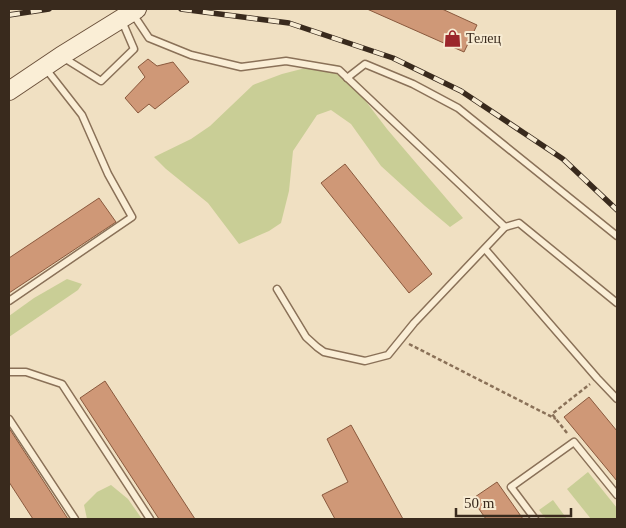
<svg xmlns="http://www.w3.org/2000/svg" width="626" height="528" viewBox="0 0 626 528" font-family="'Times New Roman',serif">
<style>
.green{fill:#c9ce96}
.building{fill:#cf9877;stroke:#8a593d}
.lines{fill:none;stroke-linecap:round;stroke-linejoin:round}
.lane-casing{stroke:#8a7158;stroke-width:9}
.secondary-casing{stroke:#6c523c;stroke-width:20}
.path{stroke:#8a7158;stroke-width:2.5;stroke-dasharray:4 2.5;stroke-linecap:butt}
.lane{stroke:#faeed6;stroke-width:6}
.secondary{stroke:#faeed6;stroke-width:18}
.rail-casing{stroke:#392a1d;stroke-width:5.5}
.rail{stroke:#f7ebd2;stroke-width:4;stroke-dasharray:11;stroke-linecap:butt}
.labels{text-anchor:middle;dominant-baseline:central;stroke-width:4;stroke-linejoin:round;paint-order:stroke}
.poi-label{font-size:14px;fill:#392a1d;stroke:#f7ebd2;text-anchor:start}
</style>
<rect width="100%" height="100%" fill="#f0e0c2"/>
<!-- green -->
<g class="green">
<path d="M 321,64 L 338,65 L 387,129 L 463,218 L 450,227 L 425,206 L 381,166 L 351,124 L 331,110 L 317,115 L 293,151 L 289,191 L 281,223 L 269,231 L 239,244 L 208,203 L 166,169 L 154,157 L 191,139 L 210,126 L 253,85 L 282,74 Z"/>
<path d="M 67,279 L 82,284 L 78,290 L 9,337 L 9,316 L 34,298 Z"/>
<path d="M 588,472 L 617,508 L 617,519 L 591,519 L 567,489 Z"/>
<path d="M 111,485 L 128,499 L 142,519 L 87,519 L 84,505 L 97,492 Z"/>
<path d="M 553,500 L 567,519 L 546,519 L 539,510 Z"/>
</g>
<!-- building -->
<g class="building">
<path d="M 367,9 L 442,9 L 477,25 L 464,52 Z"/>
<path d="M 148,59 L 157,66 L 173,62 L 189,82 L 155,109 L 149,104 L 138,113 L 125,98 L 145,77 L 138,67 Z"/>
<path d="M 345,164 L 432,274 L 409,293 L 321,183 Z"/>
<path d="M 99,198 L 116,222 L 9,293 L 9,258 Z"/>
<path d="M 105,381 L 195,519 L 159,519 L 80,398 Z"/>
<path d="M 589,397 L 617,431 L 617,481 L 564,417 Z"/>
<path d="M 351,425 L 403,519 L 335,519 L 322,495 L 348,482 L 327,439 Z"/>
<path d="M 9,428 L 68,519 L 33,519 L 9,482 Z"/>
<path d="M 497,482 L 523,519 L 486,519 L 472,499 Z"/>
</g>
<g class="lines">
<defs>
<g id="lane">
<path d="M 133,14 L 149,38 L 191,55 L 241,67 L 286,61 L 339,70 L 505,227 L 519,223 L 617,303"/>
<path d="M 64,58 L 101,81 L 134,49 L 122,21"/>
<path d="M 347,78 L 365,64 L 413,84 L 458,108 L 617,236"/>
<path d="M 485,249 L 597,378 L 617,399"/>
<path d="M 277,289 L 306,337 L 317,347 L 324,352 L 365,361 L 388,355 L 414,323 L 505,227"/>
<path d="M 9,301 L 132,217 L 108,174 L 82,115 L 46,69"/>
<path d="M 9,372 L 26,372 L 62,384 L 150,519"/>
<path d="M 9,419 L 75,519"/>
<path d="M 535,519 L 511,487 L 574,442 L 617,495"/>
</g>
<path id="secondary" d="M 9,91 L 61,56 L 137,9"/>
</defs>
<!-- lane casing -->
<use href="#lane" class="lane-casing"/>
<!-- secondary casing -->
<use href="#secondary" class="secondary-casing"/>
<!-- path -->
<g class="path">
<path d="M 409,344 L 556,419"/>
<path d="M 567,433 L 552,414 L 590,384"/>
</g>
<!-- lane -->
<use href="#lane" class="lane"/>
<!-- secondary -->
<use href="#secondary" class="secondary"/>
<defs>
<g id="rail">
<path d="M 181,9 L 289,23 L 393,58 L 461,91 L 563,159 L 617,210"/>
<path d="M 9,15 L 49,9"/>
</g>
</defs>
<!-- rail casing -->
<use href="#rail" class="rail-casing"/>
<!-- rail -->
<use href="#rail" class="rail"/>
</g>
<!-- icons -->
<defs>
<symbol id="shop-bare" viewBox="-9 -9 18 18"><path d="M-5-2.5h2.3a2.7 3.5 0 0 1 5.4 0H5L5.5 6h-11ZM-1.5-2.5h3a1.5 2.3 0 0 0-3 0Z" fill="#9b262b" stroke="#f7ebd2" stroke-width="2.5" paint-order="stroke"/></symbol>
</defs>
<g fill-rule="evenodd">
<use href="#shop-bare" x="440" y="26" width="25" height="25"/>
</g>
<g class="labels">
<!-- poi labels -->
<g class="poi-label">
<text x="466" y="38">Телец</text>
</g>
</g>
<!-- border -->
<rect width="626" height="528" fill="none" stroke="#392a1d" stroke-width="20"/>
<!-- scale -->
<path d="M456 508v8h115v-8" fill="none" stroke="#392a1d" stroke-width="2.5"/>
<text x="464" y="508" font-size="15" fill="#392a1d" stroke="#f7ebd2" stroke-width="4" paint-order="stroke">50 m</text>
</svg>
